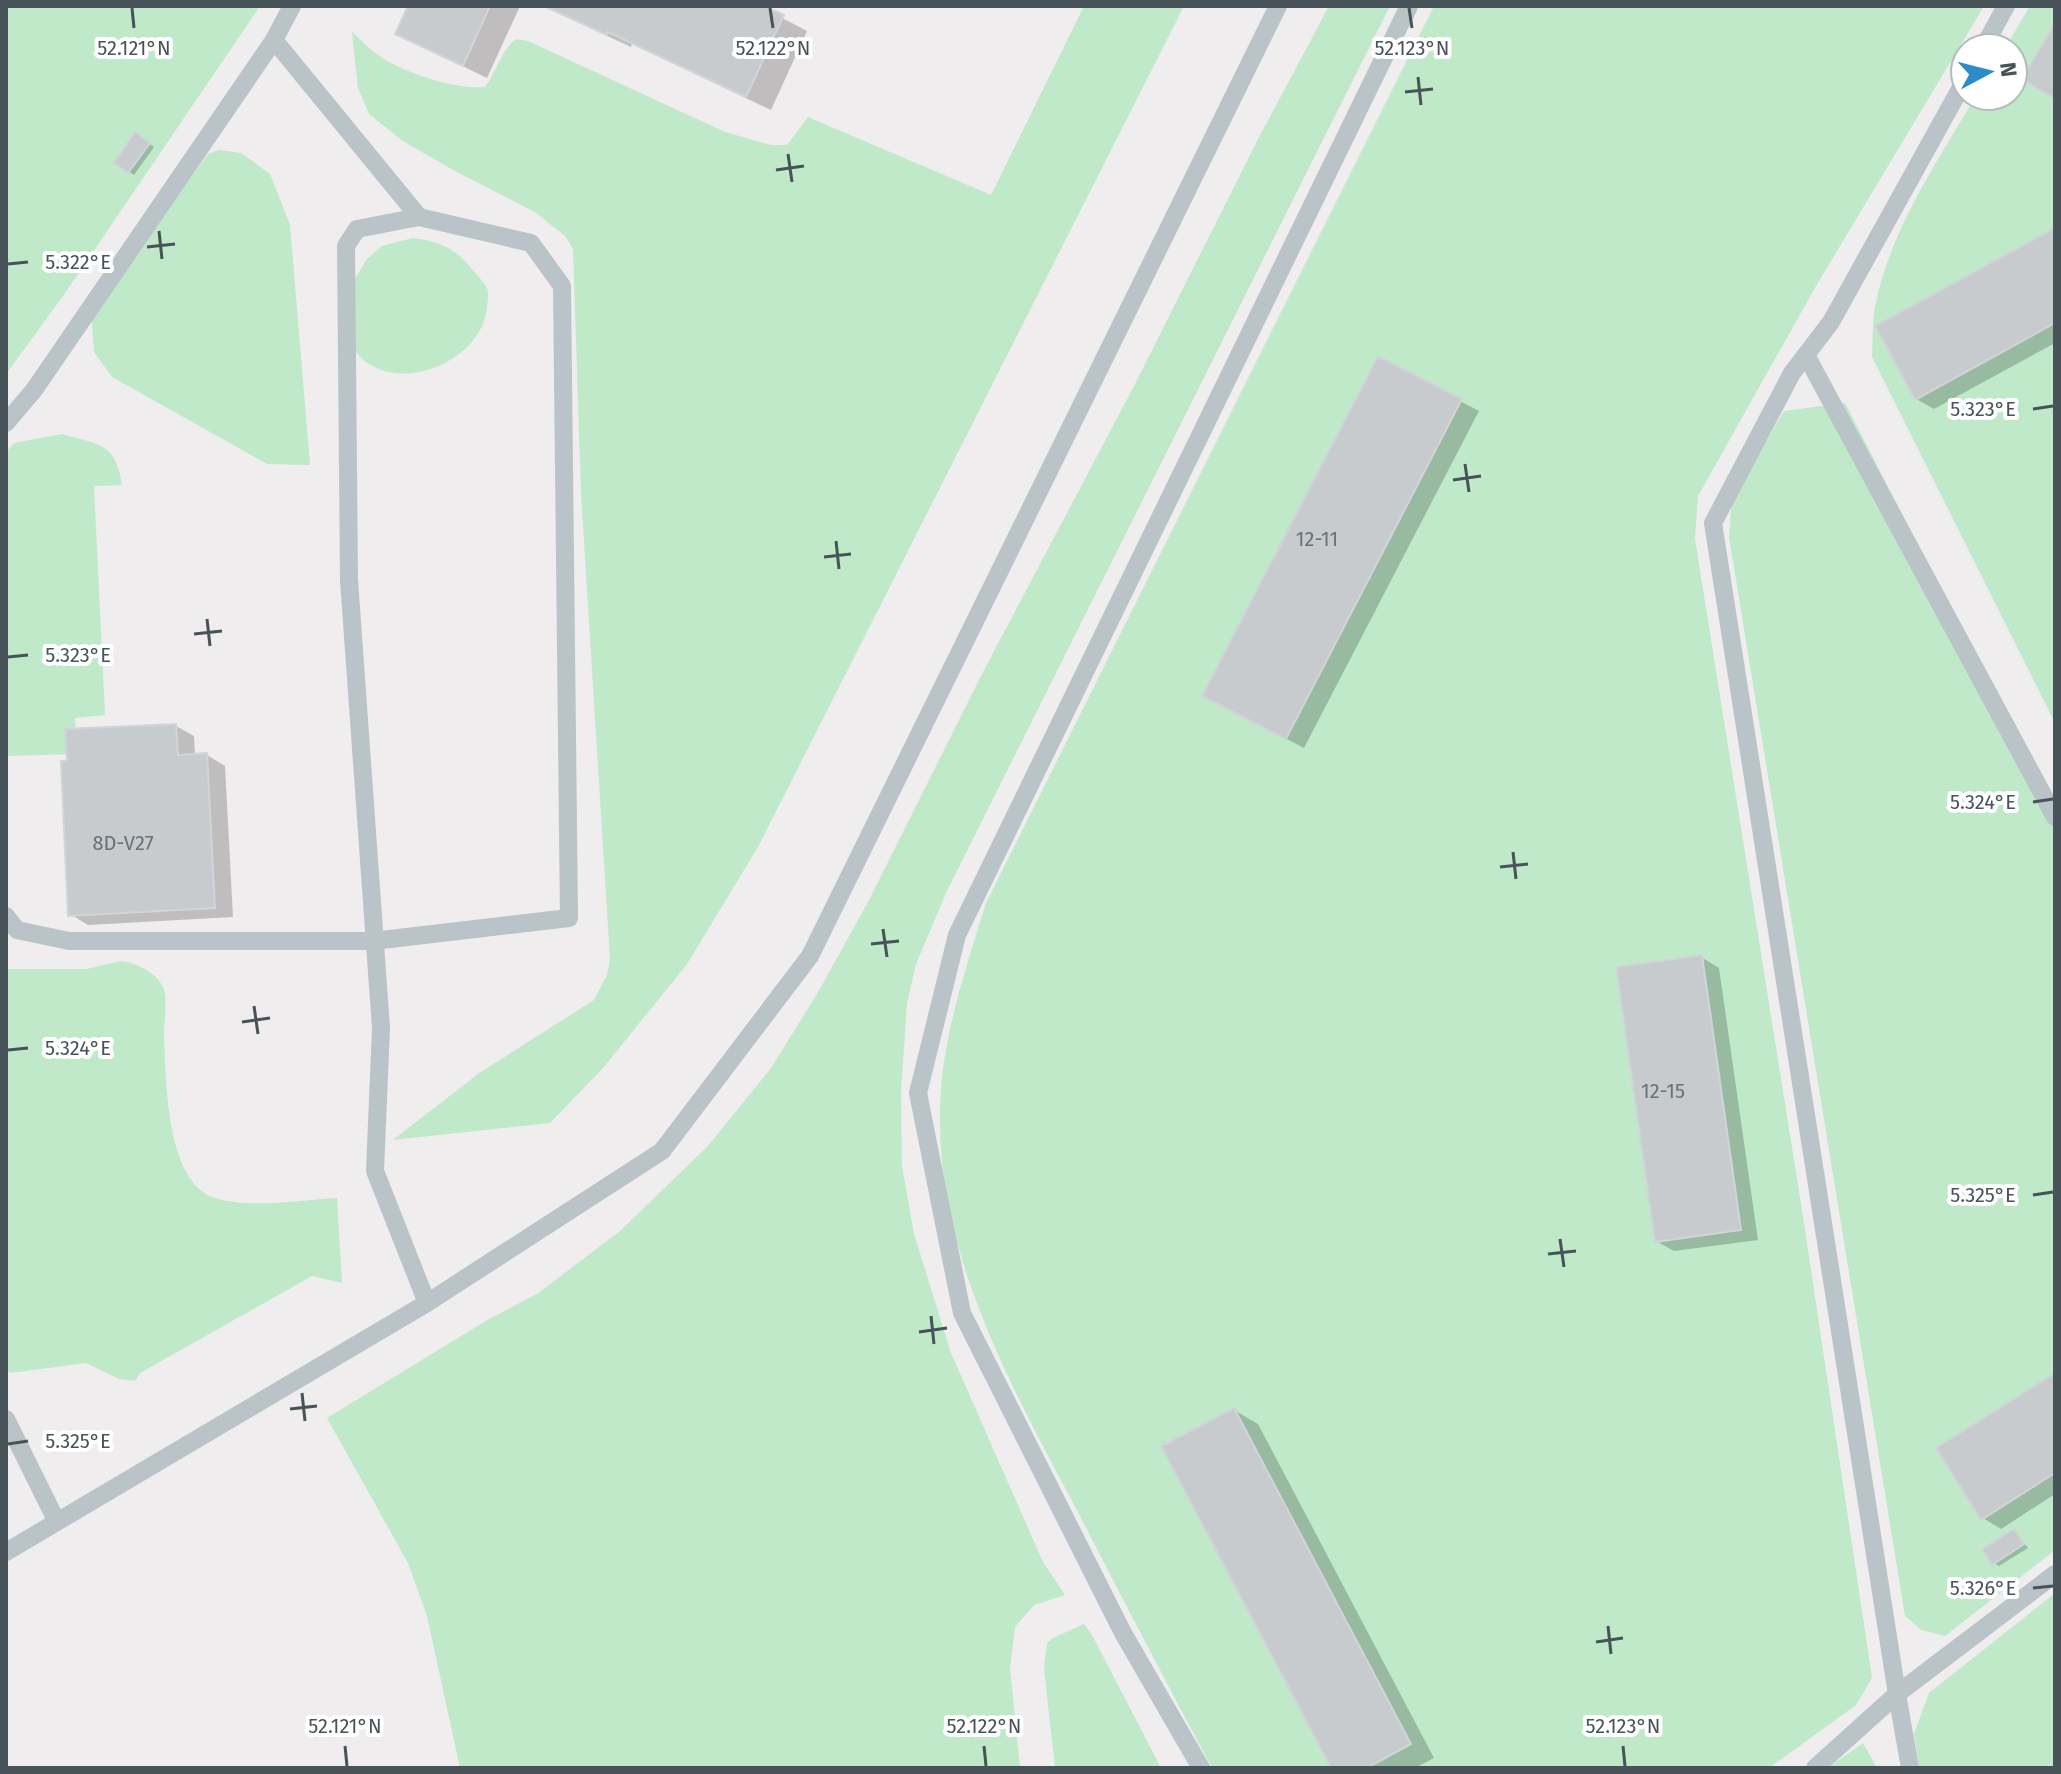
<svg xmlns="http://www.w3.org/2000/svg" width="2061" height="1774" viewBox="0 0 2061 1774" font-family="'Fira Sans',sans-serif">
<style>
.green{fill:#bfe9c8}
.shadow{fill:#0003}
.building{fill:#c7cbce;stroke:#d1d4d8;stroke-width:2}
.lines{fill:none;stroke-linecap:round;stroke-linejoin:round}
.lane{stroke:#b9c3c8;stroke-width:18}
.ticks{fill:none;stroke:#475358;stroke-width:3}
.labels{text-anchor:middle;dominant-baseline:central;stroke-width:8;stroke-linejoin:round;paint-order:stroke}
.number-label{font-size:20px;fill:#677176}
.ticks-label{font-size:20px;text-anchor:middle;fill:#475358;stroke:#fff;stroke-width:8;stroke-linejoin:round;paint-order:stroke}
</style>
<rect width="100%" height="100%" fill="#efeded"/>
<!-- green -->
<g class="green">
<path d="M 6,6 L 260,6 L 63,296 L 6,374 Z"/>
<path d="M 1084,6 L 1184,6 L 758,847 L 687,964 L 603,1068 L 550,1123 L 393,1140 L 478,1074 L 594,1000 L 607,975 L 610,959 L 581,493 L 573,249 L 565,236 L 535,212 L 453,170 L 403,141 L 369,114 L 358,88 L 352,32 C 361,40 370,50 381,57 C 404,73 457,90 485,87 C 497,72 501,50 516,39 L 528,41 L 725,132 L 771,145 L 787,145 L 808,117 L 991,195 Z"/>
<path d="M 1329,6 L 1390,6 L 947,891 L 916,964 L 907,1003 L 901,1092 L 902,1166 L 914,1234 L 951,1353 L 1043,1562 L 1065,1595 L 1034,1605 L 1015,1627 L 1010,1668 L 1020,1768 L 460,1768 L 427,1616 L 408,1563 L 327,1418 L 489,1319 L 537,1294 L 619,1232 L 708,1146 L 771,1068 L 817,994 L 868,902 L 983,672 L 1133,388 L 1256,143 Z"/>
<path d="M 1434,6 L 1984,6 L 1816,286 L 1698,496 L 1695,539 L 1804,1223 L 1872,1678 L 1856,1705 L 1769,1768 L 1212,1768 C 1167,1684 1123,1600 1080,1516 C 1015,1393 938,1259 940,1115 C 940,1043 965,971 986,903 Z"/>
<path d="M 2030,6 L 2055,6 L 2055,723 L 1872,357 C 1873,341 1872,323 1875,307 C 1890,230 1937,162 1976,96 L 2013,96 L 2013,48 L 2005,48 Z"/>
<path d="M 219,150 L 241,153 L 270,174 L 290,225 L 310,465 L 267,464 L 112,377 L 94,352 L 91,312 L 208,154 Z"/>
<path d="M 413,238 C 437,241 456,248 471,268 C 476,274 483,281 487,288 C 489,293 488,300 487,306 C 484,362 392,400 355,351 L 354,280 L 367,259 L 382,246 Z"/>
<path d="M 1845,403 L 2055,811 L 2055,1550 L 1945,1636 L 1921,1630 L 1905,1616 L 1729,537 L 1732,499 L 1784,411 Z"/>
<path d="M 62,434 C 99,445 116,442 122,485 L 94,486 L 105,715 L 75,718 L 77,754 L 6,756 L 6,452 L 14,443 Z"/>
<path d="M 120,961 C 135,962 159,973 164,990 C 168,1004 163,1024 164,1039 C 166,1081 166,1183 215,1198 C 249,1209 301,1200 337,1198 L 342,1283 L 312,1276 L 140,1373 L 135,1381 L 119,1379 L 86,1363 L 10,1373 L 6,1368 L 6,969 L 87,969 Z"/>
<path d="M 2055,1593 L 2055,1768 L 1919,1768 L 1914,1734 L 1929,1693 Z"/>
<path d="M 1084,1624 L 1092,1635 L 1161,1768 L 1055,1768 L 1044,1668 L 1047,1643 L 1053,1638 Z"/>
<path d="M 1863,1743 L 1877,1768 L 1828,1768 Z"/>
</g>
<!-- shadow -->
<g class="shadow">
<path d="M 410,6 L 520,6 L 487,78 L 397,34 Z"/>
<path d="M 543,6 L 759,6 L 807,31 L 771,110 L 632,44 L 631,47 Z"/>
<path d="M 136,135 L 154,147 L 134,175 L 116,163 Z"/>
<path d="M 2055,230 L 2055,343 L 1934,409 L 1916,399 Z"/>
<path d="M 1379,358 L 1479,411 L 1304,748 L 1223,706 Z"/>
<path d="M 176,726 L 194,736 L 195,756 L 207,755 L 225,766 L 233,917 L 88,925 L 70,914 L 69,763 Z"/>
<path d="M 1701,957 L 1719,968 L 1758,1240 L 1674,1251 L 1656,1241 Z"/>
<path d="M 2055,1375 L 2055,1494 L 2001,1529 L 1983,1518 Z"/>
<path d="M 1234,1410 L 1258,1424 L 1434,1758 L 1415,1768 L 1333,1768 Z"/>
<path d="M 2014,1531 L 2028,1548 L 1999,1566 L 1994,1563 Z"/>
</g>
<!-- building -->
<g class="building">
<path d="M 408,6 L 490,6 L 463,66 L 395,34 Z"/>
<path d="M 544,6 L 764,6 L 784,15 L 746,97 L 608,32 L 607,35 Z"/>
<path d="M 2055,23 L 2055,99 L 2022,79 Z"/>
<path d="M 135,132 L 150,143 L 128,173 L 114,163 Z"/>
<path d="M 2055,228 L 2055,323 L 1915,400 L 1875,326 Z"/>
<path d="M 1378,356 L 1462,399 L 1286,739 L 1202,696 Z"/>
<path d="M 176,724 L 178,755 L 207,753 L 215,908 L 68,916 L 61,761 L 67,761 L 65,729 Z"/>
<path d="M 1702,955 L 1741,1230 L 1655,1242 L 1616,967 Z"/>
<path d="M 2055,1373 L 2055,1473 L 1981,1520 L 1936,1448 Z"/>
<path d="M 1234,1408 L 1411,1744 L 1367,1768 L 1331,1768 L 1161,1446 L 1166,1444 L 1164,1442 L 1168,1443 Z"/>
<path d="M 2014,1529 L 2024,1544 L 1992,1565 L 1982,1549 Z"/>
</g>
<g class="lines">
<!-- lane -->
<g class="lane">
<path d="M 274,40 L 419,217"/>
<path d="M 1983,48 L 2006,6"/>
<path d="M 1806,355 L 2055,817"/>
<path d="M 6,423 L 34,390 L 274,40 L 292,6"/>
<path d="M 6,916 L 17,930 L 69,941 L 373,941 L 569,918 L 562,286 L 531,243 L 419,217 L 357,229 L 346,246 L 349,580 L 381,1028 L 375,1171 L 427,1303"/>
<path d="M 6,1419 L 56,1520"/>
<path d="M 6,1552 L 427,1303 L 662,1151 L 810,956 L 1278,6"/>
<path d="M 1201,1768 L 1123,1633 L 962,1313 L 918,1093 L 957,935 L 1409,6"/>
<path d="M 1815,1768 L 1897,1694 L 1713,523 L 1792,373 L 1831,322 L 1965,80"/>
<path d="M 1910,1768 L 1897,1694 L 2055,1574"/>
</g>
</g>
<!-- ticks -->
<path class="ticks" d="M 132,8 L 134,28M 770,8 L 773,28M 1409,8 L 1412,28M 1418,77 L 1421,105M 1405,92 L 1433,89M 788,154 L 792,182M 776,170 L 804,166M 159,231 L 162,259M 147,247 L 175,244M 8,264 L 28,262M 2033,409 L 2053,406M 1465,464 L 1469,492M 1453,480 L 1481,476M 836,541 L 839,569M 824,557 L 851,554M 207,619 L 210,646M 194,634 L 222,631M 8,657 L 28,655M 2033,802 L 2053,799M 1513,852 L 1516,879M 1500,867 L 1528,864M 883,929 L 887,957M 871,944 L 899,941M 254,1006 L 258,1034M 242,1022 L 270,1018M 8,1050 L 28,1048M 2033,1195 L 2053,1192M 1560,1239 L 1564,1267M 1548,1254 L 1576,1251M 931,1316 L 934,1344M 919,1332 L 947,1328M 302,1393 L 305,1421M 290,1409 L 317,1406M 8,1444 L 28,1441M 2033,1588 L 2053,1586M 1608,1626 L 1611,1654M 1596,1642 L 1623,1638M 345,1746 L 347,1766M 984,1746 L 986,1766M 1623,1746 L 1625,1766"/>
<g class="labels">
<!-- number labels -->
<g class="number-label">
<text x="1317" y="539">12-11</text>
<text x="123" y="843">8D-V27</text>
<text x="1663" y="1091">12-15</text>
</g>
</g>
<g class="ticks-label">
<text x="134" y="55">52.121°N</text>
<text x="773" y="55">52.122°N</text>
<text x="1412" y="55">52.123°N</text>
<text x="78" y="269">5.322°E</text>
<text x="1983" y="416">5.323°E</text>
<text x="78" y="662">5.323°E</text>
<text x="1983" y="809">5.324°E</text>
<text x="78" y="1055">5.324°E</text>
<text x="1983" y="1202">5.325°E</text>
<text x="78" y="1448">5.325°E</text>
<text x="1983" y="1595">5.326°E</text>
<text x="345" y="1733">52.121°N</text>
<text x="984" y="1733">52.122°N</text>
<text x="1623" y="1733">52.123°N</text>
</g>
<!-- border -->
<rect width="2061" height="1774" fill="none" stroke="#475358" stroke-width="16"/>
<!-- north arrow -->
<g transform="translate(1989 72) rotate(83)"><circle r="38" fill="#ffffff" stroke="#b5babc" stroke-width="2"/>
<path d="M0-6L14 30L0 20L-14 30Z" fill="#2c8cca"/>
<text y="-12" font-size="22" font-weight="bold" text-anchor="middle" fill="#475358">N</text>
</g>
</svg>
